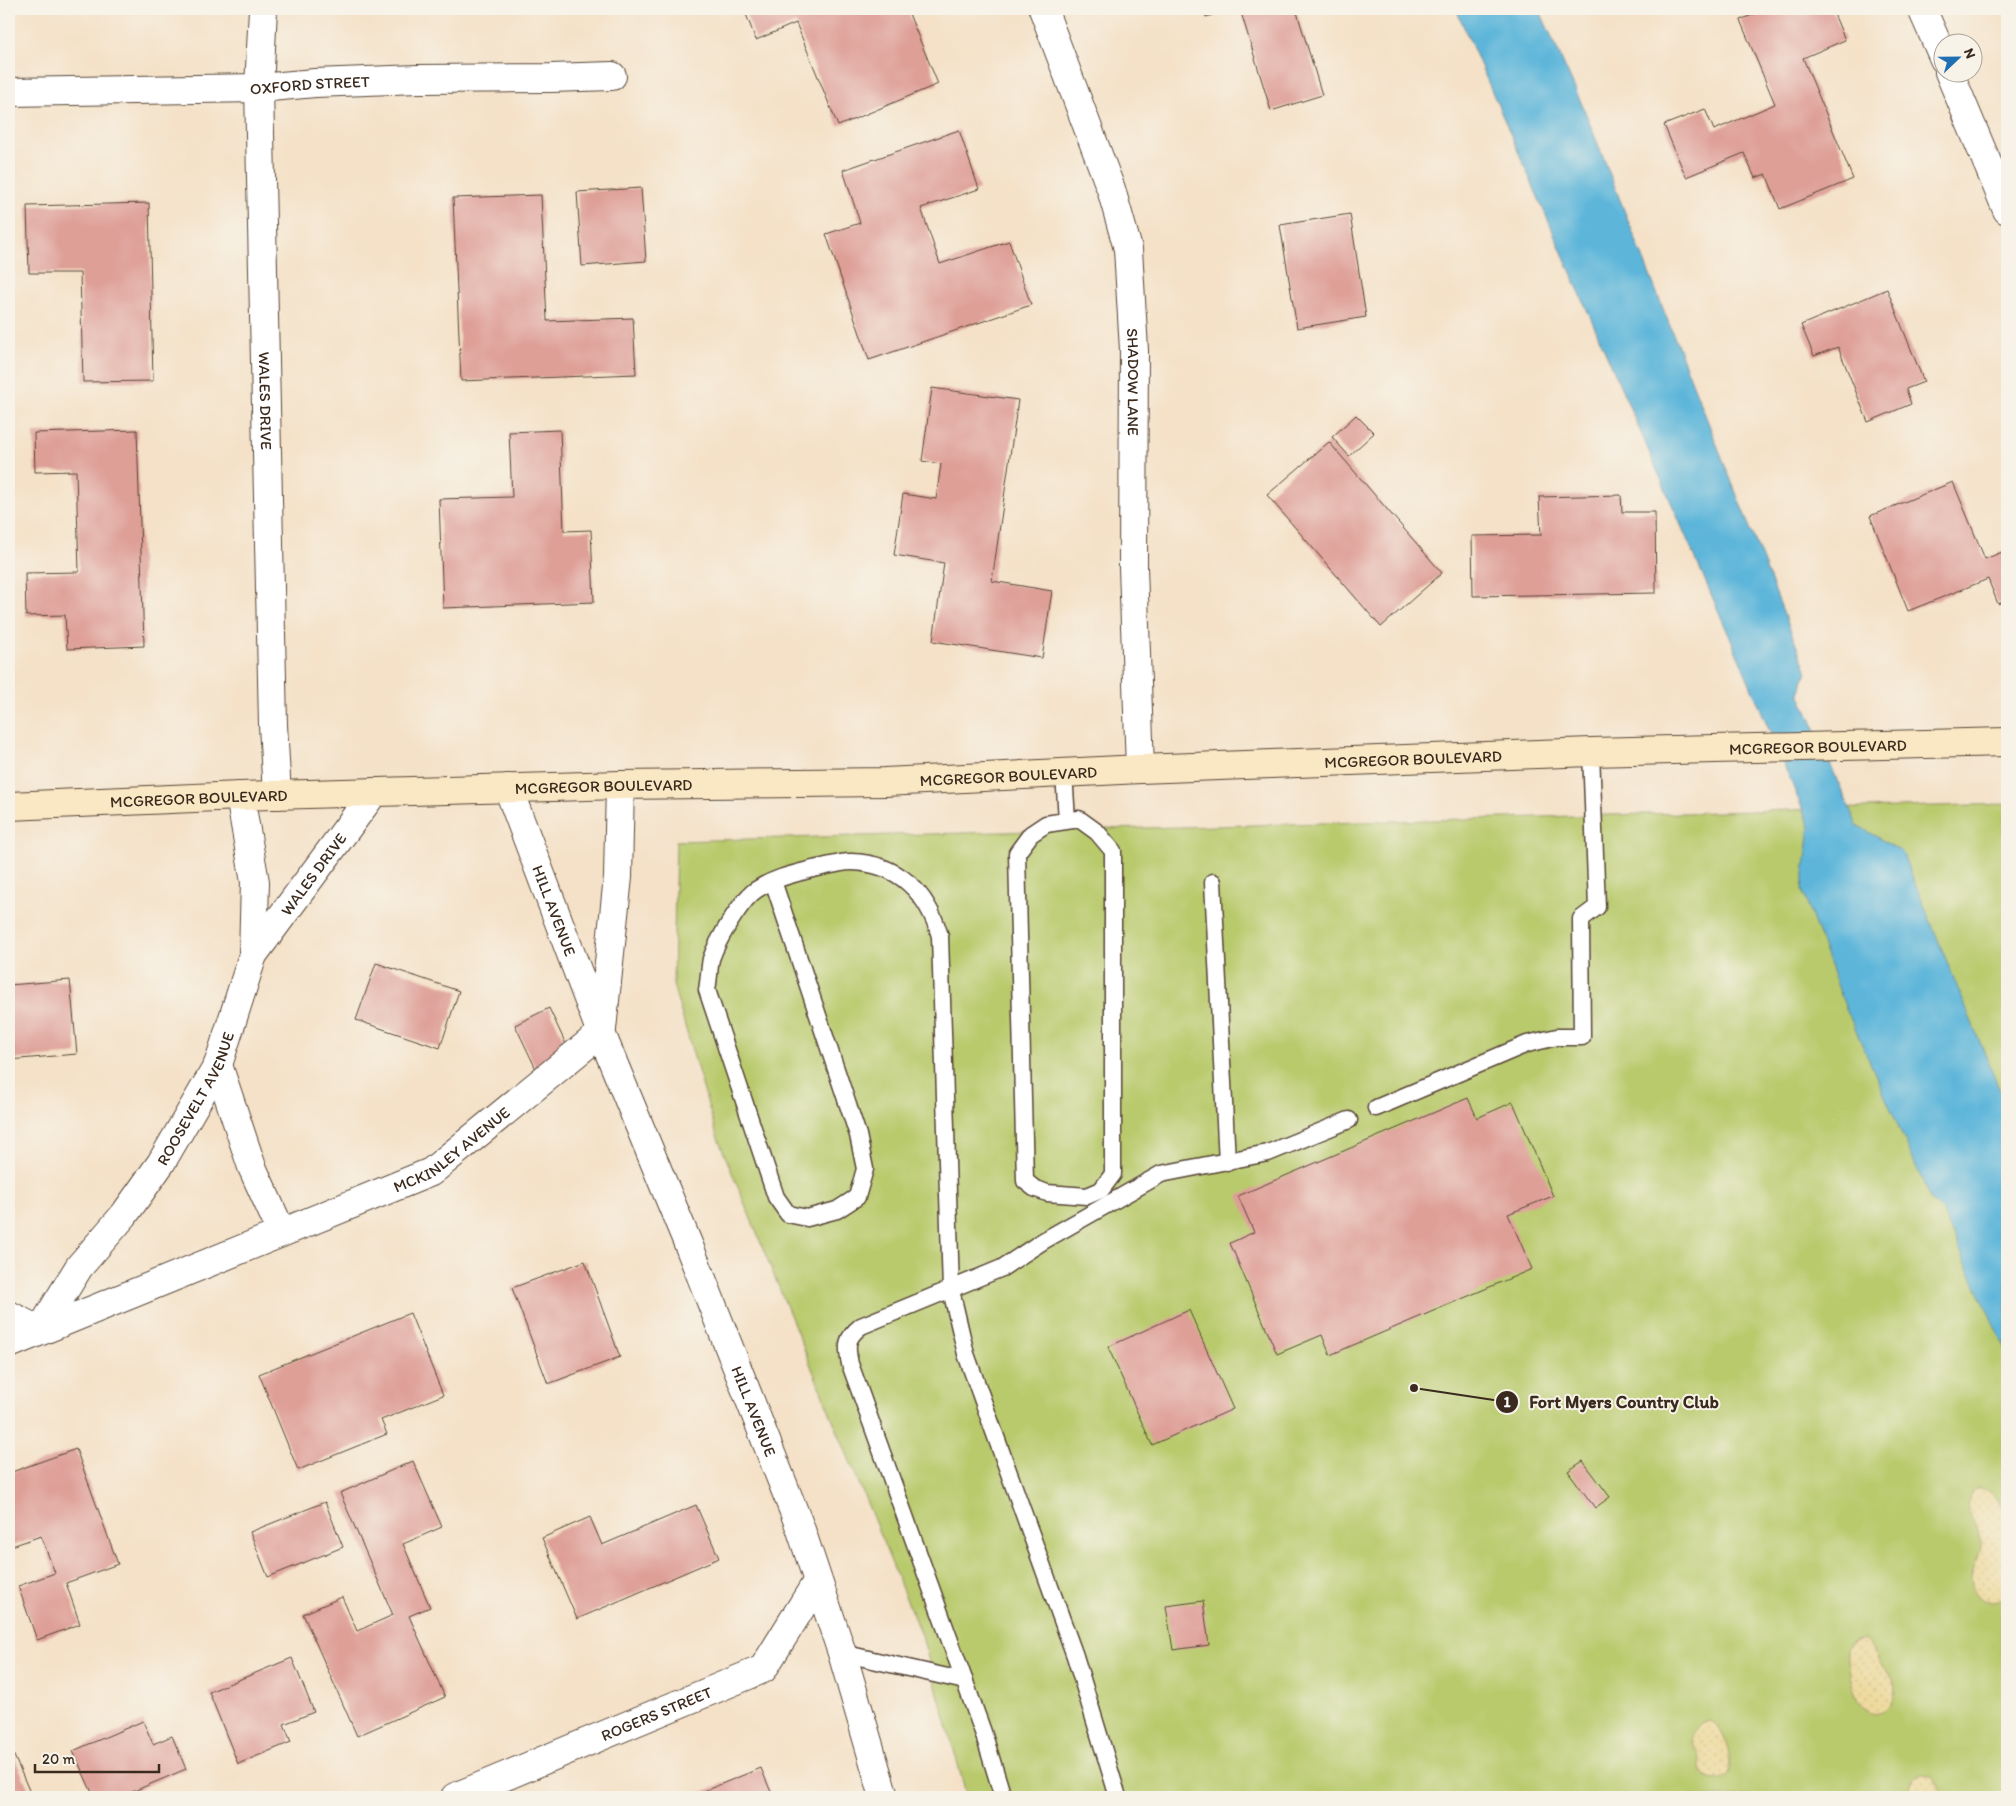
<svg xmlns="http://www.w3.org/2000/svg" width="2016" height="1806" viewBox="0 0 2016 1806" font-family="Itim,sans-serif">
<style>
.grass{fill:#b9ca6d;stroke:#7a7a46}
.sand{fill:url(#sand-dots);stroke:#94825e}
.water{fill:#5db6da;stroke:#4c707c}
.building{fill:#de9f97}
.lines{fill:none;stroke-linecap:round;stroke-linejoin:round}
.service-casing{stroke:#574537;stroke-width:19}
.minor-casing{stroke:#574537;stroke-width:30}
.secondary-casing{stroke:#574537;stroke-width:30}
.service{stroke:#fff;stroke-width:16}
.minor{stroke:#fff;stroke-width:28}
.secondary{stroke:#fae7c3;stroke-width:28}
.labels{text-anchor:middle;dominant-baseline:central;stroke-width:4;stroke-linejoin:round;paint-order:stroke}
.street-label{font-size:16px;fill:#3b2a1e;stroke:#f7f3e8}
.leader{fill:none;stroke:#3b2a1e;stroke-width:2}
.callout-dot{fill:#3b2a1e;stroke:#f7f3e8;stroke-width:2}
.mark-label{font-size:15px;text-anchor:middle;font-weight:bold;fill:#fff}
.callout-label{font-size:18px;text-anchor:middle;font-weight:bold;fill:#3b2a1e;stroke:#f7f3e8;stroke-width:4;stroke-linejoin:round;paint-order:stroke}
</style>
<defs>
<pattern id="sand-dots" width="8" height="8" patternUnits="userSpaceOnUse" patternTransform="scale(1.25)"><rect width="8" height="8" fill="#eeda9e"/><path d="M2 2h.1M6 6h.1" fill="none" stroke="#cdbb88" stroke-width="1.8" stroke-linecap="round"/></pattern>
</defs>
<rect width="100%" height="100%" fill="#f7f3e8"/>
<filter id="ink" filterUnits="userSpaceOnUse"><feTurbulence type="fractalNoise" baseFrequency=".02" numOctaves="2"/><feDisplacementMap in="SourceGraphic" scale="10" xChannelSelector="R" yChannelSelector="G"/><feConvolveMatrix kernelMatrix="1 2 1 2 8 2 1 2 1" color-interpolation-filters="sRGB"/></filter>
<filter id="wash" filterUnits="userSpaceOnUse"><feTurbulence type="fractalNoise" baseFrequency=".0096" numOctaves="4" result="noise"/><feDisplacementMap in="SourceGraphic" scale="20" xChannelSelector="R" yChannelSelector="G"/><feGaussianBlur stdDeviation="1.12" result="paint"/><feColorMatrix in="noise" values="0 0 0 0 0 0 0 0 0 0 0 0 0 0 0 0 0 1.4 0 .05"/><feComposite in="paint" operator="in"/></filter>
<g filter="url(#wash)">
<rect width="100%" height="100%" fill="#f4e1c7"/>
<!-- grass -->
<path class="grass" d="M 2007,804 L 2007,1797 L 967,1797 L 923,1640 L 717,1136 L 673,985 L 676,841 Z"/>
<!-- sand -->
<g class="sand">
<path d="M 1979,1488 C 2016,1491 2007,1567 2007,1594 C 1994,1611 1971,1598 1971,1578 C 1971,1566 1980,1556 1980,1544 C 1980,1530 1970,1518 1966,1504 L 1972,1491 Z"/>
<path d="M 1863,1639 C 1872,1644 1873,1653 1879,1661 C 1884,1668 1892,1674 1894,1683 C 1899,1705 1876,1725 1860,1703 C 1850,1688 1849,1667 1847,1650 L 1852,1642 Z"/>
<path d="M 1710,1721 C 1724,1728 1733,1759 1729,1774 C 1721,1782 1707,1782 1701,1770 C 1698,1765 1701,1759 1699,1754 C 1696,1748 1692,1745 1691,1739 C 1693,1730 1700,1722 1710,1721 Z"/>
<path d="M 1921,1775 L 1932,1776 L 1946,1797 L 1910,1797 C 1908,1786 1910,1779 1921,1775 Z"/>
</g>
<!-- water -->
<path class="water" d="M 1456,9 L 1539,9 L 1584,109 L 1807,672 L 1799,693 L 1857,825 L 1902,852 L 2007,1108 L 2007,1353 L 1943,1213 L 1931,1200 L 1845,1006 L 1802,890 L 1810,827 L 1745,672 Z"/>
<g id="blocks">
<!-- building -->
<g class="building">
<path d="M 744,9 L 907,9 L 938,84 L 838,126 L 796,23 L 756,40 Z"/>
<path d="M 1204,9 L 1231,9 L 1206,17 Z"/>
<path d="M 1240,9 L 1296,9 L 1322,95 L 1271,111 Z"/>
<path d="M 1766,9 L 1832,9 L 1845,40 L 1803,58 L 1853,179 L 1780,209 L 1766,174 L 1755,178 L 1744,153 L 1686,177 L 1664,125 L 1705,109 L 1714,130 L 1775,104 L 1740,20 Z"/>
<path d="M 959,130 L 979,189 L 921,208 L 940,264 L 1009,241 L 1031,305 L 869,360 L 826,234 L 860,223 L 843,170 Z"/>
<path d="M 641,188 L 646,261 L 582,266 L 577,192 Z"/>
<path d="M 541,195 L 547,321 L 633,318 L 636,374 L 461,381 L 453,198 Z"/>
<path d="M 149,203 L 153,381 L 83,382 L 80,273 L 29,273 L 27,206 Z"/>
<path d="M 1350,214 L 1366,317 L 1297,328 L 1280,225 Z"/>
<path d="M 1887,289 L 1924,382 L 1906,389 L 1911,404 L 1868,422 L 1838,347 L 1814,356 L 1801,325 Z"/>
<path d="M 932,388 L 1018,400 L 992,581 L 1052,591 L 1042,658 L 933,641 L 944,563 L 894,555 L 903,494 L 936,499 L 941,464 L 922,461 Z"/>
<path d="M 1356,415 L 1374,433 L 1349,456 L 1332,437 Z"/>
<path d="M 137,430 L 144,646 L 67,649 L 65,615 L 26,616 L 25,573 L 79,572 L 76,471 L 35,472 L 34,433 Z"/>
<path d="M 560,430 L 564,531 L 591,530 L 594,602 L 443,608 L 439,499 L 512,497 L 509,432 Z"/>
<path d="M 1329,442 L 1442,573 L 1381,627 L 1267,495 Z"/>
<path d="M 1953,482 L 1985,559 L 2007,550 L 2007,600 L 1998,604 L 1988,579 L 1908,611 L 1870,516 Z"/>
<path d="M 1621,495 L 1622,512 L 1655,512 L 1656,593 L 1473,596 L 1472,536 L 1541,535 L 1539,497 Z"/>
<path d="M 376,963 L 459,991 L 440,1048 L 356,1020 Z"/>
<path d="M 70,980 L 77,1054 L 9,1060 L 9,985 Z"/>
<path d="M 549,1008 L 571,1055 L 537,1071 L 515,1025 Z"/>
<path d="M 1468,1098 L 1477,1118 L 1513,1102 L 1553,1196 L 1508,1214 L 1532,1269 L 1330,1355 L 1322,1335 L 1277,1354 L 1230,1243 L 1254,1232 L 1238,1196 Z"/>
<path d="M 585,1261 L 620,1357 L 548,1384 L 512,1288 Z"/>
<path d="M 1189,1310 L 1233,1409 L 1152,1445 L 1108,1347 Z"/>
<path d="M 410,1313 L 443,1395 L 381,1420 L 387,1434 L 298,1470 L 259,1374 Z"/>
<path d="M 76,1449 L 118,1564 L 66,1583 L 80,1624 L 37,1640 L 18,1586 L 55,1573 L 41,1536 L 9,1547 L 9,1473 Z"/>
<path d="M 413,1461 L 442,1527 L 403,1544 L 430,1607 L 409,1616 L 445,1697 L 357,1736 L 303,1614 L 342,1597 L 357,1631 L 393,1615 L 340,1493 Z"/>
<path d="M 1583,1461 L 1610,1497 L 1595,1508 L 1568,1471 Z"/>
<path d="M 325,1502 L 343,1547 L 268,1577 L 250,1532 Z"/>
<path d="M 696,1505 L 719,1558 L 577,1619 L 542,1538 L 590,1517 L 602,1545 Z"/>
<path d="M 1203,1601 L 1209,1645 L 1173,1650 L 1166,1606 Z"/>
<path d="M 292,1658 L 314,1712 L 284,1724 L 291,1742 L 238,1764 L 209,1692 Z"/>
<path d="M 143,1721 L 153,1744 L 172,1736 L 186,1769 L 120,1797 L 94,1797 L 73,1751 Z"/>
<path d="M 11,1749 L 32,1797 L 9,1797 L 9,1750 Z"/>
<path d="M 761,1768 L 773,1797 L 689,1797 Z"/>
</g>
</g>
</g>
<g filter="url(#ink)">
<use href="#blocks" fill-opacity="0" stroke="#574537" stroke-width="1"/>
<g class="lines">
<defs>
<g id="service">
<path d="M 1064,773 L 1067,820"/>
<path d="M 1079,819 L 1097,832 L 1113,851 L 1113,1174 L 1101,1190 L 1087,1196 L 1047,1193 L 1034,1188 L 1025,1181 L 1017,853 L 1031,834 L 1046,824 Z"/>
<path d="M 773,881 L 858,1135 L 865,1169 L 857,1197 L 837,1210 L 807,1218 L 788,1214 L 776,1197 L 707,990 C 709,980 709,969 711,959 C 717,941 741,900 756,890 C 774,878 793,874 813,869 C 825,867 839,862 851,862 C 898,863 927,892 940,936 L 951,1290 L 966,1354 L 1075,1656 L 1118,1797"/>
<path d="M 1213,882 L 1227,1162"/>
<path d="M 1376,1108 L 1527,1044 L 1557,1037 L 1582,1037 L 1581,919 L 1597,907 L 1591,752"/>
<path d="M 842,1653 L 965,1681"/>
<path d="M 1003,1797 L 983,1732 L 850,1364 C 846,1345 846,1338 861,1326 L 1002,1268 L 1043,1241 L 1161,1174 L 1268,1153 L 1349,1120"/>
</g>
<g id="minor">
<path id="s1" d="M 263,9 L 259,88 L 273,725 L 277,795"/>
<path id="s2" d="M 1043,9 L 1111,189 L 1128,249 L 1134,350 L 1133,567 L 1140,769"/>
<path d="M 1922,9 L 1944,59"/>
<path d="M 1949,72 L 2007,210"/>
<path id="s3" d="M 9,92 L 259,88 L 315,83 L 418,79 L 551,78 L 612,76"/>
<path id="s4" d="M 508,788 L 601,1033 L 689,1246 L 800,1527 L 842,1653 L 884,1797"/>
<path id="s5" d="M 253,955 L 374,792"/>
<path d="M 602,1029 L 618,877 L 620,785"/>
<path d="M 218,1065 L 252,1167 L 281,1231"/>
<path id="s6" d="M 9,1315 L 40,1331 L 79,1267 L 124,1215 L 161,1163 L 218,1065 L 253,955 L 255,882 L 240,796"/>
<path id="s7" d="M 9,1344 L 431,1172 L 601,1033"/>
<path id="s8" d="M 455,1797 L 763,1669 L 817,1582"/>
</g>
<g id="secondary">
<path id="s9" d="M 9,806 L 240,796 L 620,785 L 885,782 L 1140,769 L 1591,752 L 2007,742"/>
</g>
</defs>
<!-- service casing -->
<use href="#service" class="service-casing"/>
<!-- minor casing -->
<use href="#minor" class="minor-casing"/>
<!-- secondary casing -->
<use href="#secondary" class="secondary-casing"/>
<!-- service -->
<use href="#service" class="service"/>
<!-- minor -->
<use href="#minor" class="minor"/>
<!-- secondary -->
<use href="#secondary" class="secondary"/>
</g>
</g>
<g class="labels">
<!-- street labels -->
<g class="street-label">
<text stroke="none"><textPath href="#s3" startOffset="301">OXFORD STREET</textPath></text>
<text stroke="none"><textPath href="#s2" startOffset="388">SHADOW LANE</textPath></text>
<text stroke="none"><textPath href="#s1" startOffset="392">WALES DRIVE</textPath></text>
<text stroke="none"><textPath href="#s9" startOffset="1810">MCGREGOR BOULEVARD</textPath></text>
<text stroke="none"><textPath href="#s9" startOffset="1405">MCGREGOR BOULEVARD</textPath></text>
<text stroke="none"><textPath href="#s9" startOffset="1000">MCGREGOR BOULEVARD</textPath></text>
<text stroke="none"><textPath href="#s9" startOffset="595">MCGREGOR BOULEVARD</textPath></text>
<text stroke="none"><textPath href="#s9" startOffset="190">MCGREGOR BOULEVARD</textPath></text>
<text stroke="none"><textPath href="#s5" startOffset="101">WALES DRIVE</textPath></text>
<text stroke="none"><textPath href="#s4" startOffset="131">HILL AVENUE</textPath></text>
<text stroke="none"><textPath href="#s6" startOffset="316">ROOSEVELT AVENUE</textPath></text>
<text stroke="none"><textPath href="#s7" startOffset="485">MCKINLEY AVENUE</textPath></text>
<text stroke="none"><textPath href="#s4" startOffset="670">HILL AVENUE</textPath></text>
<text stroke="none"><textPath href="#s8" startOffset="218">ROGERS STREET</textPath></text>
</g>
</g>
<!-- callouts -->
<path class="leader" d="M1414 1388L1507 1402"/>
<g class="callout-dot">
<circle cx="1414" cy="1388" r="5"/>
<circle cx="1507" cy="1402" r="12"/>
</g>
<g class="mark-label">
<text x="1507" y="1407">1</text>
</g>
<g class="callout-label">
<text x="1624" y="1408">Fort Myers Country Club</text>
</g>
<!-- margin -->
<rect width="2016" height="1806" fill="none" stroke="#f7f3e8" stroke-width="30"/>
<!-- north arrow -->
<g transform="translate(1958 58) rotate(68)"><circle r="24" fill="#f7f3e8" stroke="#aca397"/>
<path d="M0-4L9 19L0 12L-9 19Z" fill="#1f6fb2"/>
<text y="-8" font-size="14" font-weight="bold" text-anchor="middle" fill="#3b2a1e">N</text>
</g>
<!-- scale -->
<path d="M35 1764v8h124v-8" fill="none" stroke="#3b2a1e" stroke-width="2.5"/>
<text x="42" y="1764" font-size="15" fill="#3b2a1e" stroke="#f7f3e8" stroke-width="4" paint-order="stroke">20 m</text>
</svg>
